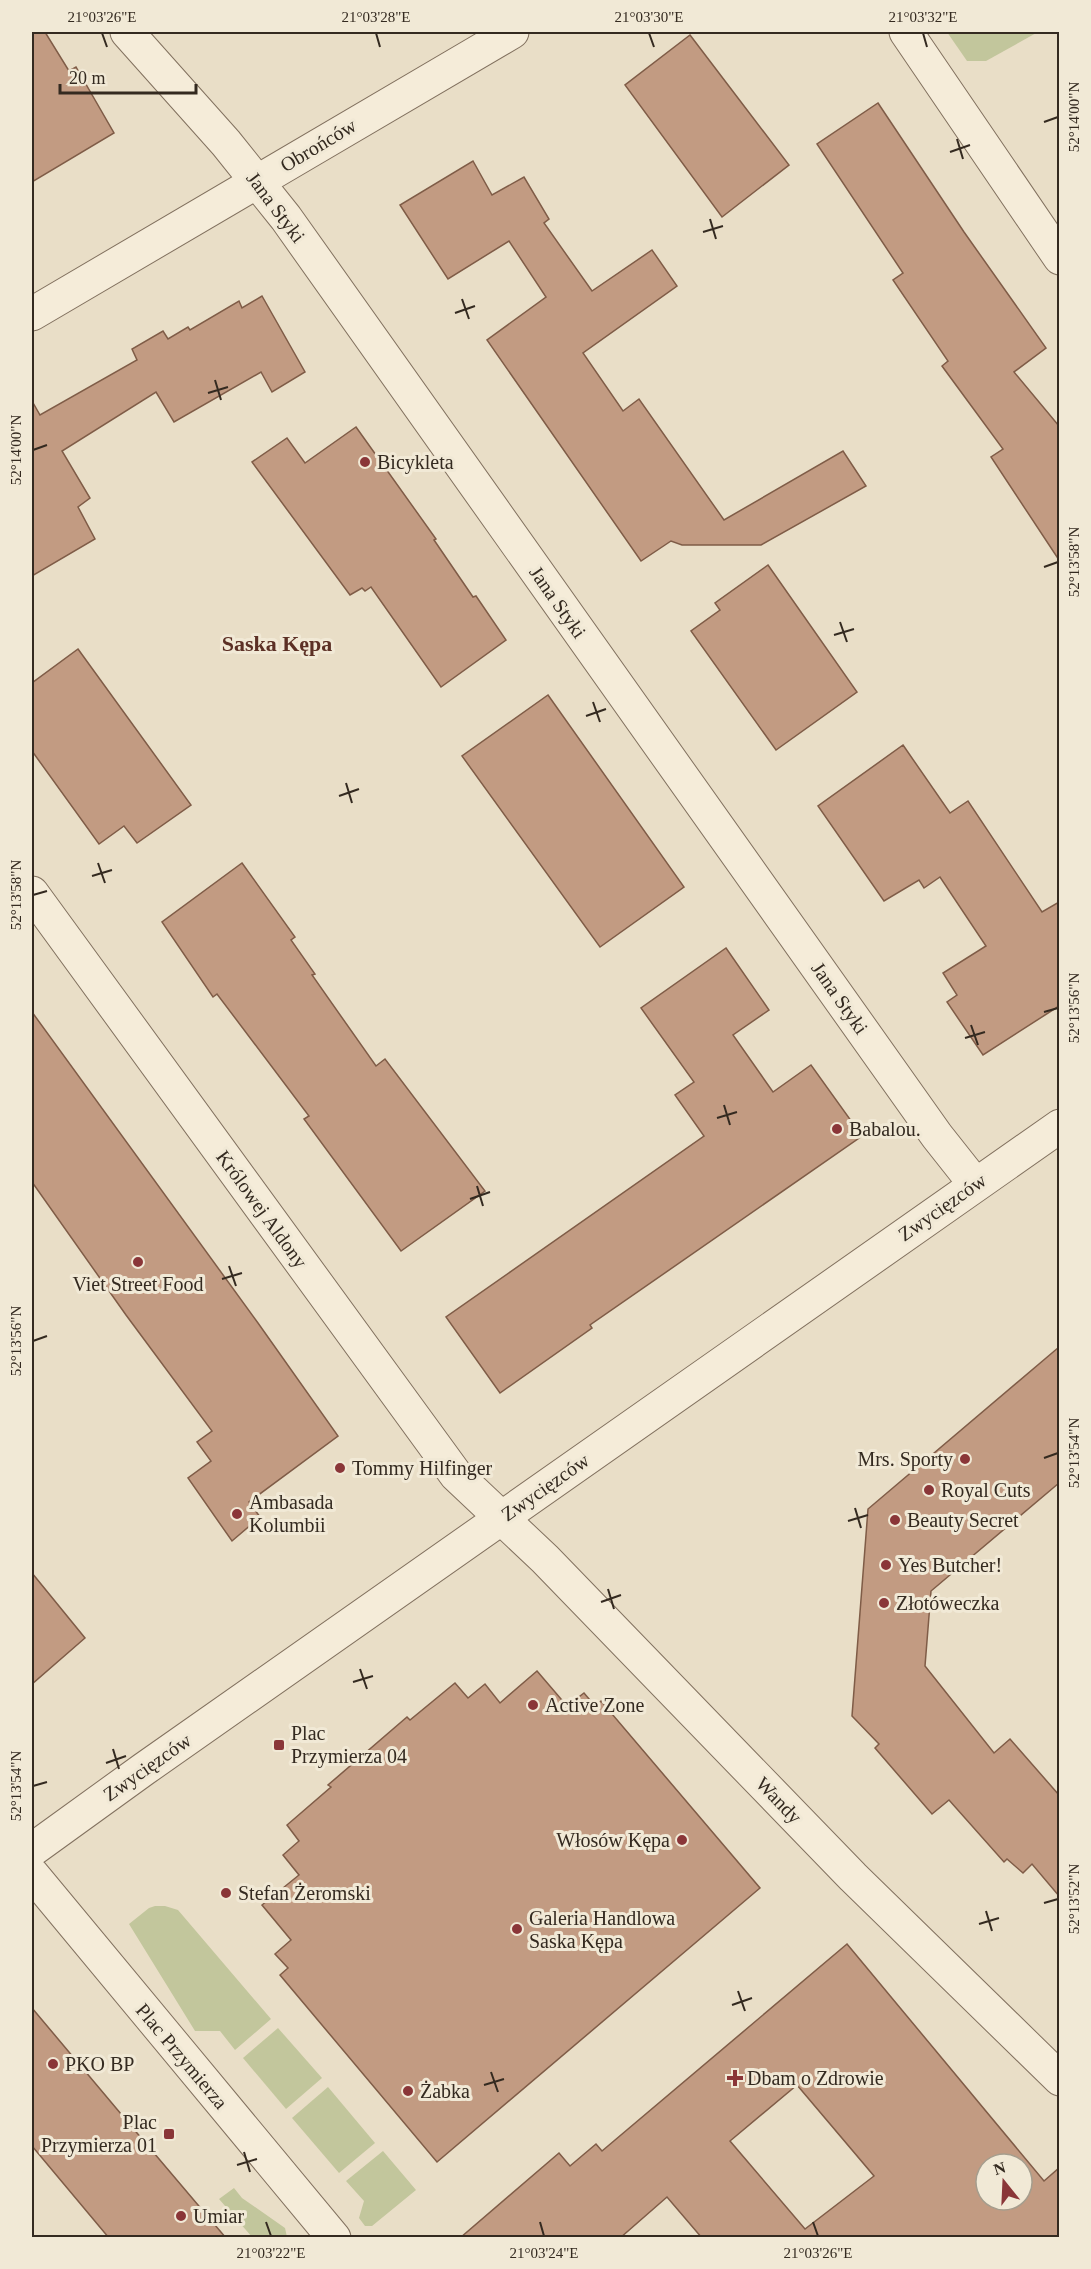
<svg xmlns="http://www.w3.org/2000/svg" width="1091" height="2269" viewBox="0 0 1091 2269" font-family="'Times New Roman',serif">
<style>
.green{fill:#c2c69c}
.building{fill:#c29b82;stroke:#7f5c47;stroke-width:1.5;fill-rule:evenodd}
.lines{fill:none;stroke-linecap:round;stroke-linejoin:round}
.minor-casing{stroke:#82715f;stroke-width:35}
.minor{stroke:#f5ecd9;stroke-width:33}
.ticks{fill:none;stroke:#342a20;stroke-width:2}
.poi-dot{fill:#8a3638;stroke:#f1e9d6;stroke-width:2}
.labels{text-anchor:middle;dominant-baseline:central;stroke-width:6;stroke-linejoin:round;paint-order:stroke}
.street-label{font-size:20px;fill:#342a20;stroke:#f1e9d6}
.poi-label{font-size:20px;fill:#342a20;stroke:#f1e9d6;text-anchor:start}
.quarter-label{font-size:22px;font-weight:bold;fill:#5c3025;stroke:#f1e9d6}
.neatline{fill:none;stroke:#342a20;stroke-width:2}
.ticks-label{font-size:15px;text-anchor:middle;fill:#342a20}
</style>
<rect width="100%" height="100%" fill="#e9dec7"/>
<!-- green -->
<g class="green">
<path d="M 947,32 L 1038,32 L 986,61 L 967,61 Z"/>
<path d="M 155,1906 L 165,1906 L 178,1910 L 271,2019 L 235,2050 L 220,2031 L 195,2031 L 129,1924 L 149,1908 Z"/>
<path d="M 278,2028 L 322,2078 L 286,2109 L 243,2058 Z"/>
<path d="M 328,2087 L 375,2143 L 339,2173 L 292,2118 Z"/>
<path d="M 383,2151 L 416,2190 L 372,2226 L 365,2226 L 359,2218 L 364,2201 L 346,2181 Z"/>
<path d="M 234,2188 L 242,2198 L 285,2228 L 287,2237 L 252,2237 L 219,2199 Z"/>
</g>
<!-- building -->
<g class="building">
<path d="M 32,32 L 45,32 L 69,71 L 76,67 L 114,133 L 32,182 Z"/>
<path d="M 690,35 L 789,165 L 722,217 L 625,85 Z"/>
<path d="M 878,103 L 964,232 L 1046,348 L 1014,372 L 1059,426 L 1059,560 L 991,457 L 1003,449 L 942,366 L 948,361 L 893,280 L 903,273 L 817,144 Z"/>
<path d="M 473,161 L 492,195 L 524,177 L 549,219 L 544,223 L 592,291 L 652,250 L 677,286 L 583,353 L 623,411 L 639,399 L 724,520 L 843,451 L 866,486 L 761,545 L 682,545 L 671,541 L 641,561 L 487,340 L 546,297 L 509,241 L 448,279 L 400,205 Z"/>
<path d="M 262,296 L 305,372 L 272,392 L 261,372 L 174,422 L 156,392 L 62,451 L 90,498 L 78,507 L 95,539 L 32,576 L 32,401 L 40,415 L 137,360 L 132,349 L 163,331 L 168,339 L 188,327 L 190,330 L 239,301 L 242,308 Z"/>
<path d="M 356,427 L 436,539 L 434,540 L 473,597 L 476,596 L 506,640 L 441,687 L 371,587 L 365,591 L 362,588 L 350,595 L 252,462 L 287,438 L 305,463 Z"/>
<path d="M 768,565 L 857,692 L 776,750 L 691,631 L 720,610 L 715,603 Z"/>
<path d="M 78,649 L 191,805 L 137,843 L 124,826 L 99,844 L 32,751 L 32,683 Z"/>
<path d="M 548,695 L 684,887 L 600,947 L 462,756 Z"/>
<path d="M 903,745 L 950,813 L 968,801 L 1042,912 L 1059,902 L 1059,1006 L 983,1055 L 947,1002 L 957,995 L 943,973 L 986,946 L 940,877 L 924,888 L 919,880 L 884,901 L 818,806 Z"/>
<path d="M 242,863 L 295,937 L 291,940 L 315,974 L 312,975 L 376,1066 L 385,1059 L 485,1191 L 401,1251 L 304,1119 L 309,1116 L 217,994 L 213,997 L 162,922 Z"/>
<path d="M 726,948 L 769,1010 L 733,1035 L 773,1092 L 811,1065 L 862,1136 L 590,1325 L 592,1328 L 500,1393 L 446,1317 L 704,1136 L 675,1095 L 694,1082 L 641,1008 Z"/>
<path d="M 32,1012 L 258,1323 L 338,1436 L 249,1502 L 260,1517 L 232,1541 L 188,1478 L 211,1461 L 197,1442 L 212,1431 L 126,1315 L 32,1182 Z"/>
<path d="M 1059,1347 L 1059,1483 L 931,1591 L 925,1666 L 994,1753 L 1010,1739 L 1059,1795 L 1059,1896 L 1032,1864 L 1023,1873 L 1007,1859 L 1004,1862 L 949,1800 L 932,1814 L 875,1748 L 879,1744 L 852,1716 L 868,1509 Z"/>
<path d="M 32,1573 L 85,1638 L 32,1684 Z"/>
<path d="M 537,1671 L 567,1706 L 584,1693 L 595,1706 L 601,1701 L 760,1888 L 437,2162 L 280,1975 L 288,1968 L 275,1954 L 291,1940 L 262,1905 L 299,1875 L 283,1855 L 299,1841 L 287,1825 L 331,1787 L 328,1785 L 407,1717 L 410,1720 L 455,1683 L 468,1698 L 485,1684 L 500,1703 Z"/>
<path d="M 847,1944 L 1044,2181 L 1059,2168 L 1059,2238 L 702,2238 L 667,2197 L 620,2238 L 460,2238 L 559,2153 L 570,2166 L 596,2144 L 602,2151 ZM 797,2085 L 874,2176 L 805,2229 L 730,2141 ZM 986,2164 L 1022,2164 L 1022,2200 L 986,2200 Z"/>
<path d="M 32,2008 L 137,2133 L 226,2238 L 109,2238 L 32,2146 Z"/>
</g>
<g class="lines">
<defs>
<g id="minor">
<path d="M 127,32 L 226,143 L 286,218 L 937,1136 L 975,1184"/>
<path d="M 906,32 L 1060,258"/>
<path d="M 32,314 L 512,32"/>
<path d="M 32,893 L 456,1475 L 545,1559 L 853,1877 L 1060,2079"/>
<path d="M 32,1850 L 144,1769 L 1060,1126"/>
<path d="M 32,1874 L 334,2238"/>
</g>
</defs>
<!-- minor casing -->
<use href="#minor" class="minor-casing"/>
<!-- minor -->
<use href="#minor" class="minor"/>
</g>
<!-- ticks -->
<path class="ticks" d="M 102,33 L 107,47M 376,33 L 380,47M 649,33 L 654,47M 923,33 L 927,47M 1044,122 L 1058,117M 957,139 L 963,159M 950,152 L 970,145M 710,219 L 716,239M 703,232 L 723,226M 462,299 L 469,319M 455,313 L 475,306M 215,380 L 221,400M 208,393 L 228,387M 33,450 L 47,445M 1044,567 L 1058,562M 840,622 L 847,642M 834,635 L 854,629M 593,702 L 600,722M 586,716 L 606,709M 346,783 L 352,803M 339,796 L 359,789M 98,863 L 105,883M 92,876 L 112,870M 33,895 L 47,891M 1044,1012 L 1058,1008M 971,1025 L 978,1045M 965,1038 L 985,1032M 724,1105 L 730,1125M 717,1118 L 737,1112M 477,1186 L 483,1206M 470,1199 L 490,1192M 229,1266 L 236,1286M 222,1279 L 242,1273M 33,1341 L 47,1336M 1044,1458 L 1058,1453M 855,1508 L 861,1528M 848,1521 L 868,1515M 608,1589 L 614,1609M 601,1602 L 621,1595M 360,1669 L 367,1689M 353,1682 L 373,1676M 113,1749 L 119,1769M 106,1763 L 126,1756M 33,1786 L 47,1782M 1044,1903 L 1058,1899M 986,1911 L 992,1931M 979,1924 L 999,1918M 738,1991 L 745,2011M 732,2005 L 752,1998M 491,2072 L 498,2092M 484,2085 L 504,2079M 244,2152 L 250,2172M 237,2165 L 257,2159M 266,2222 L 271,2236M 540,2222 L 544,2236M 813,2222 L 818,2236"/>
<!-- markers -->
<g class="poi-dot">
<circle cx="365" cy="462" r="6"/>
<circle cx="837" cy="1129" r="6"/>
<circle cx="138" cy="1262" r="6"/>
<circle cx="965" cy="1459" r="6"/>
<circle cx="340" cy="1468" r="6"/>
<circle cx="929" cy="1490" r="6"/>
<circle cx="237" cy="1514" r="6"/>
<circle cx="895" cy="1520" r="6"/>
<circle cx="886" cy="1565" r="6"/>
<circle cx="884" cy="1603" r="6"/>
<circle cx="533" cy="1705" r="6"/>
<rect x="273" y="1739" width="12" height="12" rx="3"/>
<circle cx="682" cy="1840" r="6"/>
<circle cx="226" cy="1893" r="6"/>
<circle cx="517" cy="1929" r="6"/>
<circle cx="53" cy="2064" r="6"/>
<path d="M732 2069h6v6h6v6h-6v6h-6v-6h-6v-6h6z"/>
<circle cx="408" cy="2091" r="6"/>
<rect x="163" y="2128" width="12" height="12" rx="3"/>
<circle cx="181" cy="2216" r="6"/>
</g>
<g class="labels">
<!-- street labels -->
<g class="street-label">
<text transform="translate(318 145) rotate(-31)">Obrońców</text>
<text transform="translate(276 207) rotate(53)">Jana Styki</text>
<text transform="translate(558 602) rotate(55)">Jana Styki</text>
<text transform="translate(840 998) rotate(55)">Jana Styki</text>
<text transform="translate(942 1207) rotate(-35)">Zwycięzców</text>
<text transform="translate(262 1209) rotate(54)">Królowej Aldony</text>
<text transform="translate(545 1487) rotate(-35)">Zwycięzców</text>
<text transform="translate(147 1767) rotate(-35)">Zwycięzców</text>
<text transform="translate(779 1800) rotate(46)">Wandy</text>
<text transform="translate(182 2056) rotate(50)">Plac Przymierza</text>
</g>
<!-- poi labels -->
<g class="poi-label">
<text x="377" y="462">Bicykleta</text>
<text x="849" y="1129">Babalou.</text>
<text x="138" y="1284" text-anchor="middle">Viet Street Food</text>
<text x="953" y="1459" text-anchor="end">Mrs. Sporty</text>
<text x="352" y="1468">Tommy Hilfinger</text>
<text x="941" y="1490">Royal Cuts</text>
<text x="249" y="1502">Ambasada<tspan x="249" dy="23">Kolumbii</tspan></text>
<text x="907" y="1520">Beauty Secret</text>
<text x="898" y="1565">Yes Butcher!</text>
<text x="896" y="1603">Złotóweczka</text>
<text x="545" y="1705">Active Zone</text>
<text x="291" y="1733">Plac<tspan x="291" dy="23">Przymierza 04</tspan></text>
<text x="670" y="1840" text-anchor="end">Włosów Kępa</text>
<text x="238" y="1893">Stefan Żeromski</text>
<text x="529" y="1918">Galeria Handlowa<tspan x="529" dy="23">Saska Kępa</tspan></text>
<text x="65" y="2064">PKO BP</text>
<text x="747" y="2078">Dbam o Zdrowie</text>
<text x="420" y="2091">Żabka</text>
<text x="157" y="2122" text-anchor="end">Plac<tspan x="157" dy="23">Przymierza 01</tspan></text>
<text x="193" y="2216">Umiar</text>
</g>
<!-- quarter labels -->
<g class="quarter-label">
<text x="277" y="643">Saska Kępa</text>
</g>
</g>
<!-- border -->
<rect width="1091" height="2269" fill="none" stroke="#f1e9d6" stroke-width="66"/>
<!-- north arrow -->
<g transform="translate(1004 2182) rotate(342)"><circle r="28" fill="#f1e9d6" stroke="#a59d8d" stroke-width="1.5"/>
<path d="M0-4.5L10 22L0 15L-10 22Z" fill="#8a3638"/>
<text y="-9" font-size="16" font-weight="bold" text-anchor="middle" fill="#342a20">N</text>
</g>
<!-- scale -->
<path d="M60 84v9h136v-9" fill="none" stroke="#342a20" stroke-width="3"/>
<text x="69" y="84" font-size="18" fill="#342a20" stroke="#f1e9d6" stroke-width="4.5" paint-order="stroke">20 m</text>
<rect x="33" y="33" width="1025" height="2203" class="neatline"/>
<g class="ticks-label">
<text x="102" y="22">21°03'26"E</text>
<text x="376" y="22">21°03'28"E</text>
<text x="649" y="22">21°03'30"E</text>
<text x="923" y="22">21°03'32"E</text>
<text transform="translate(1074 117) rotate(-90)" y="5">52°14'00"N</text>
<text transform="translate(16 450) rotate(-90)" y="5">52°14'00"N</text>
<text transform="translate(1074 562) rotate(-90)" y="5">52°13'58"N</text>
<text transform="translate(16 895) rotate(-90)" y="5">52°13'58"N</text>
<text transform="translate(1074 1008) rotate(-90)" y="5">52°13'56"N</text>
<text transform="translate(16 1341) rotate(-90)" y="5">52°13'56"N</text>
<text transform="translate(1074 1453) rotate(-90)" y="5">52°13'54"N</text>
<text transform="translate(16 1786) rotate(-90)" y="5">52°13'54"N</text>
<text transform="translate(1074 1899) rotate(-90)" y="5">52°13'52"N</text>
<text x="271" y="2258">21°03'22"E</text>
<text x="544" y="2258">21°03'24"E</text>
<text x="818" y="2258">21°03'26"E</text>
</g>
</svg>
